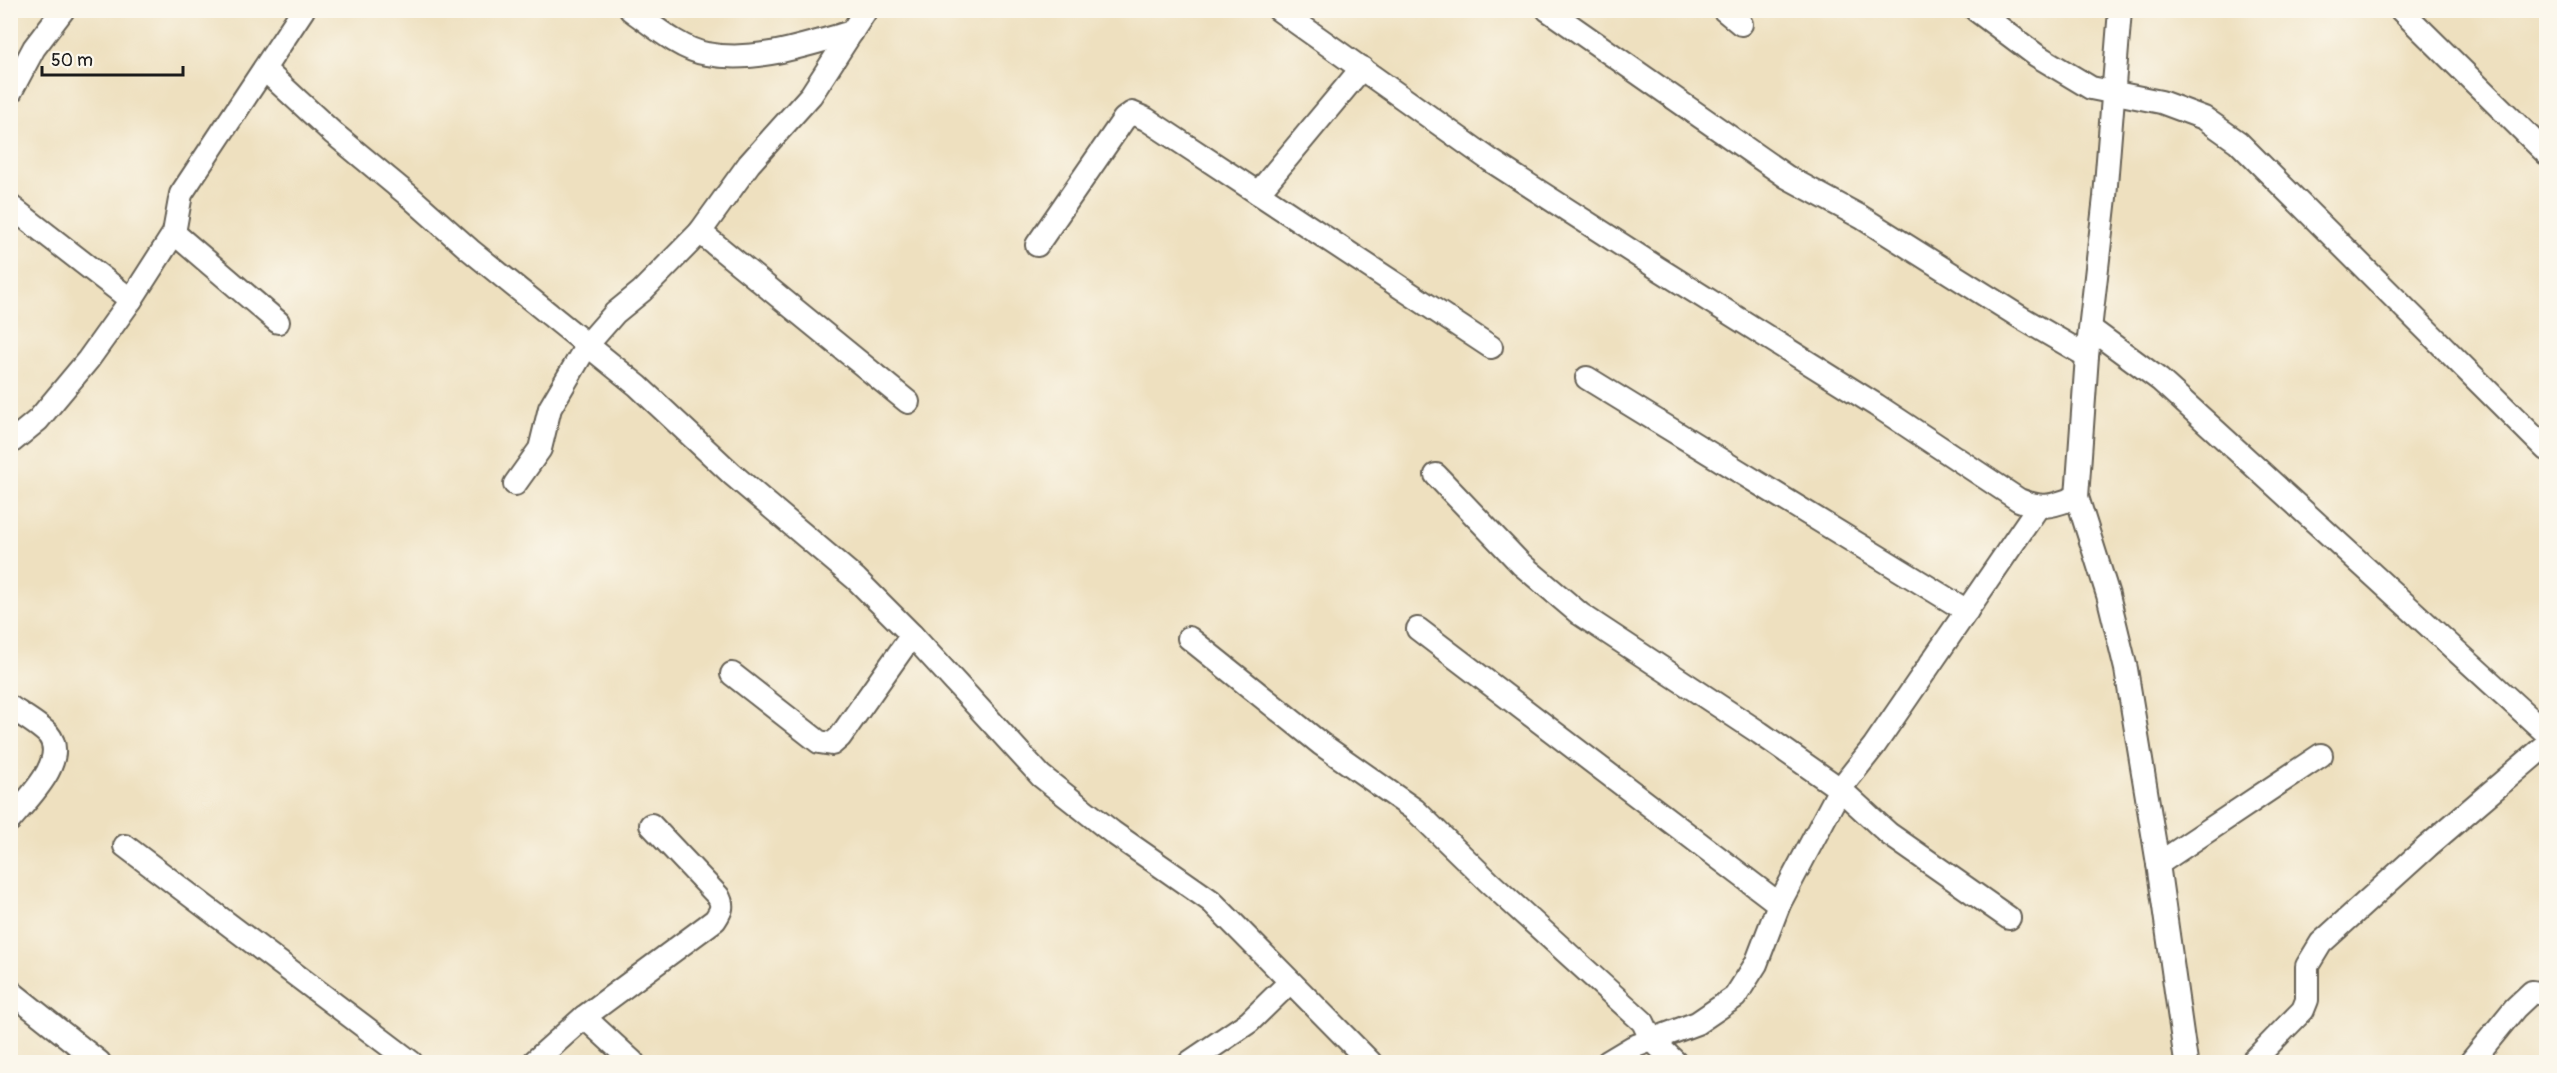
<svg xmlns="http://www.w3.org/2000/svg" width="2557" height="1073" viewBox="0 0 2557 1073" font-family="Pangolin,sans-serif">
<style>
.lines{fill:none;stroke-linecap:round;stroke-linejoin:round}
.minor-casing{stroke:#666155;stroke-width:26}
.minor{stroke:#fff;stroke-width:22}
</style>
<rect width="100%" height="100%" fill="#fbf7ec"/>
<filter id="ink" filterUnits="userSpaceOnUse"><feTurbulence type="fractalNoise" baseFrequency=".0167" numOctaves="2"/><feDisplacementMap in="SourceGraphic" scale="12" xChannelSelector="R" yChannelSelector="G"/><feConvolveMatrix kernelMatrix="1 2 1 2 8 2 1 2 1" color-interpolation-filters="sRGB"/></filter>
<filter id="wash" filterUnits="userSpaceOnUse"><feTurbulence type="fractalNoise" baseFrequency=".008" numOctaves="4" result="noise"/><feDisplacementMap in="SourceGraphic" scale="24" xChannelSelector="R" yChannelSelector="G"/><feGaussianBlur stdDeviation="1.35" result="paint"/><feColorMatrix in="noise" values="0 0 0 0 0 0 0 0 0 0 0 0 0 0 0 0 0 1.4 0 .05"/><feComposite in="paint" operator="in"/></filter>
<g filter="url(#wash)">
<rect width="100%" height="100%" fill="#eee0bf"/>
</g>
<g filter="url(#ink)">
<g class="lines">
<defs>
<g id="minor">
<path d="M 631,10 C 652,25 681,50 707,54 C 756,63 805,45 852,32"/>
<path d="M 1279,10 L 1490,160 L 1659,269 L 1876,405 L 2019,500 C 2045,510 2051,506 2077,497"/>
<path d="M 1548,10 L 1787,177 L 1861,217 L 2020,317 L 2087,356"/>
<path d="M 1724,10 L 1741,24"/>
<path d="M 1976,10 L 2036,55 L 2091,88 L 2161,102 L 2204,118 L 2238,142 L 2546,449"/>
<path d="M 2120,10 L 2105,197 L 2087,356 L 2077,497 L 2108,595 L 2126,669 L 2158,864 L 2186,1062"/>
<path d="M 2401,10 L 2546,153"/>
<path d="M 265,70 L 333,133 L 408,195 L 470,250 L 638,386 L 732,474 L 856,579 L 912,635 L 1041,776 L 1112,832 L 1211,901 L 1370,1062"/>
<path d="M 10,93 L 34,48 L 63,10"/>
<path d="M 1258,193 L 1362,68"/>
<path d="M 10,206 L 131,300"/>
<path d="M 700,232 L 908,402"/>
<path d="M 174,233 L 278,322"/>
<path d="M 1037,245 L 1124,119 L 1132,113 L 1146,119 L 1491,347"/>
<path d="M 2091,329 L 2160,380 L 2546,733"/>
<path d="M 1587,378 L 1967,611"/>
<path d="M 10,443 L 38,420 L 88,360 L 131,300 L 174,233 L 181,194 L 303,10"/>
<path d="M 1436,475 L 1521,564 L 1580,614 L 1760,733 L 1840,789 L 1889,834 L 2009,918"/>
<path d="M 515,484 L 540,449 L 550,408 L 587,345 L 615,313 L 642,291 L 700,232 L 749,164 L 811,95 L 866,10"/>
<path d="M 1418,629 L 1779,904"/>
<path d="M 1189,638 L 1321,744 L 1415,810 L 1489,882 L 1643,1022 L 1651,1039 L 1675,1062"/>
<path d="M 732,674 L 819,742 L 832,744 L 840,737 L 912,635"/>
<path d="M 10,707 C 22,715 38,724 48,734 C 70,760 26,800 10,820"/>
<path d="M 125,846 L 411,1062"/>
<path d="M 2158,864 L 2321,755"/>
<path d="M 10,991 L 99,1062"/>
<path d="M 584,1017 L 633,1062"/>
<path d="M 534,1062 L 584,1017 L 715,920 C 721,911 724,906 718,896 L 651,825"/>
<path d="M 1190,1062 L 1249,1022 L 1290,982"/>
<path d="M 1608,1062 L 1633,1047 L 1697,1023 L 1735,997 L 1756,964 L 1779,904 L 1840,789 L 1874,746 L 2038,507"/>
<path d="M 2252,1062 L 2303,1010 L 2307,1000 L 2307,966 L 2321,943 L 2428,846 L 2546,745"/>
<path d="M 2471,1062 L 2515,1008 L 2532,992 L 2546,994"/>
</g>
</defs>
<!-- minor casing -->
<use href="#minor" class="minor-casing"/>
<!-- minor -->
<use href="#minor" class="minor"/>
</g>
</g>
<!-- margin -->
<rect width="2557" height="1073" fill="none" stroke="#fbf7ec" stroke-width="36"/>
<!-- scale -->
<path d="M42 66v9h141v-9" fill="none" stroke="#1c1c1c" stroke-width="3"/>
<text x="51" y="66" font-size="18" fill="#1c1c1c" stroke="#fbf7ec" stroke-width="4.5" paint-order="stroke">50 m</text>
</svg>
